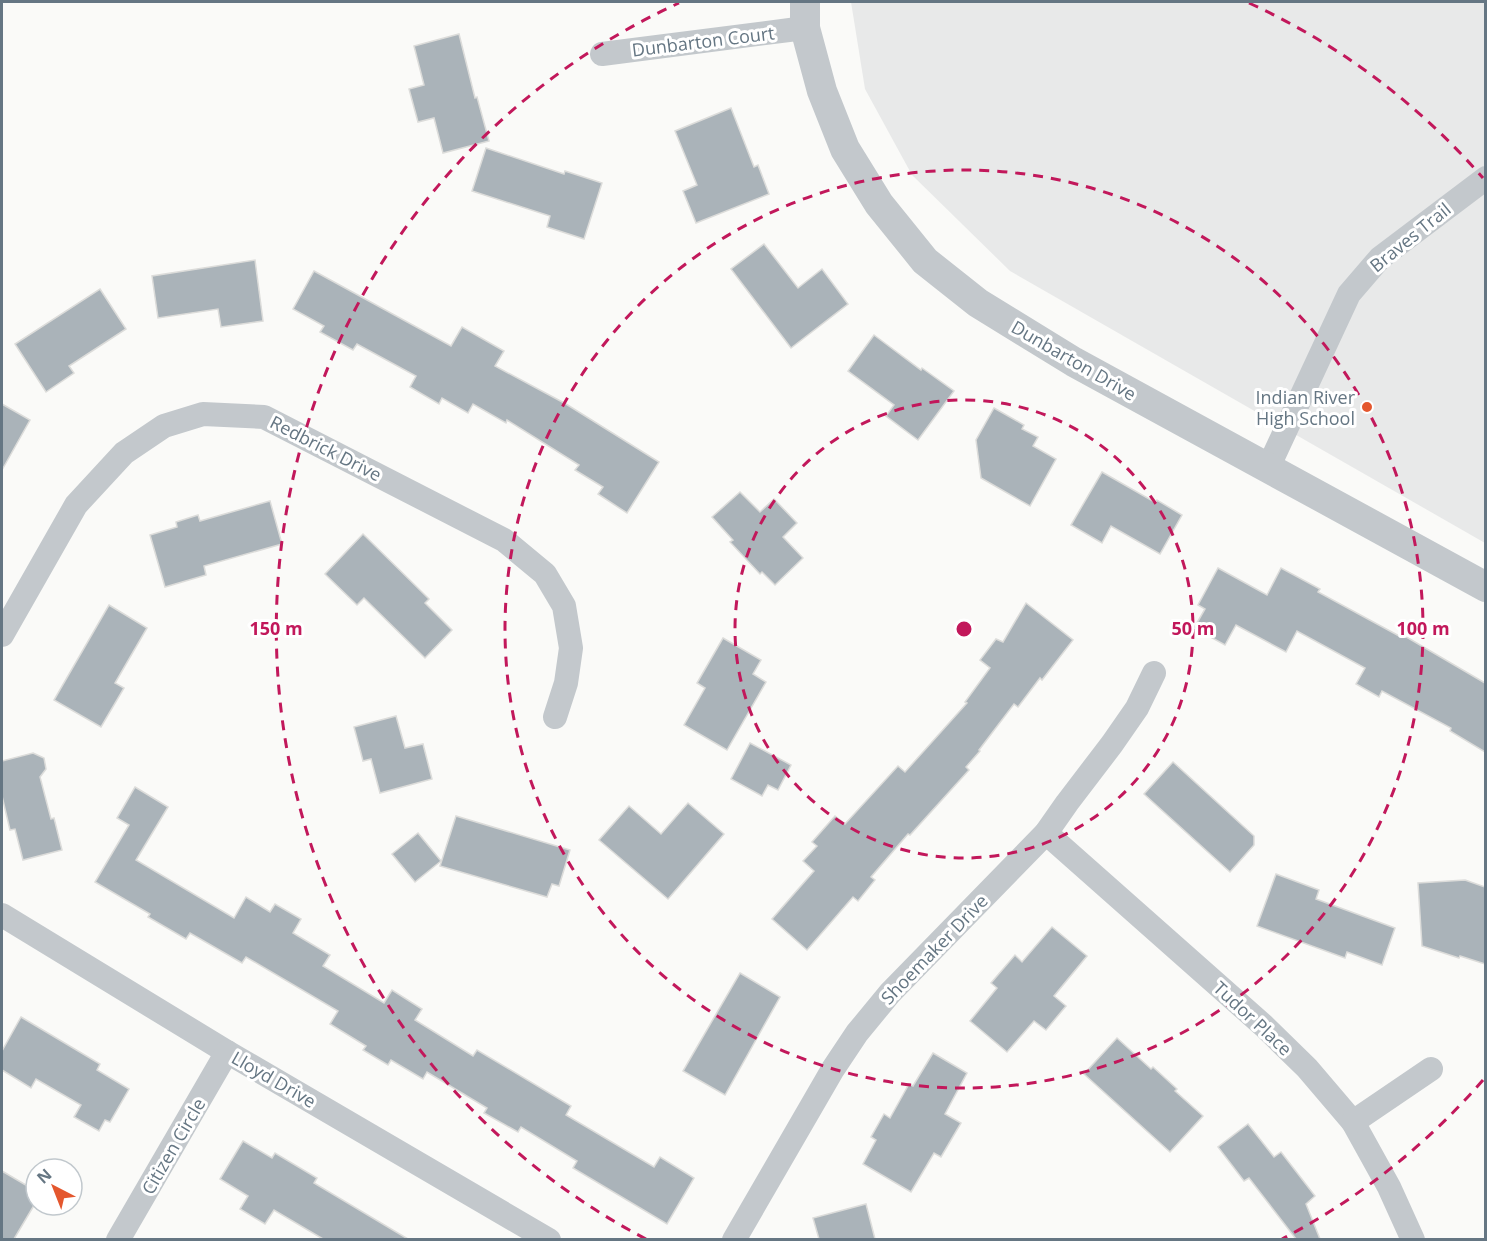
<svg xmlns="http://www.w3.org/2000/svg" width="1487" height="1241" viewBox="0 0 1487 1241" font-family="'Open Sans',sans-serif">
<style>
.built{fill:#e8e9e9}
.building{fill:#aab3b9;stroke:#dcdcda;stroke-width:1.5}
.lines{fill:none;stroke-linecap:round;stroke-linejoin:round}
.minor{stroke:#c3c8cc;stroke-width:24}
.tertiary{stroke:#c3c8cc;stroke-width:30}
.ring{fill:none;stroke:#c2185b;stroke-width:3;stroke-dasharray:10 8}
.poi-dot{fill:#e4572e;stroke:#fff;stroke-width:2}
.labels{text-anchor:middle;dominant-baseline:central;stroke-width:6;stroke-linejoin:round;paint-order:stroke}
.street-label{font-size:18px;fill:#657683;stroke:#fff}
.poi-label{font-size:18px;fill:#657683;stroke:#fff;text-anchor:end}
.centre{fill:#c2185b;stroke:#fff;stroke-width:3}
.ring-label{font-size:18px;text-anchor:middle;font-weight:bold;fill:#c2185b;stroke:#fff;stroke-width:6;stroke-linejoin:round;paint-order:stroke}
</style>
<rect width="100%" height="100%" fill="#fafaf8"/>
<!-- built -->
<path class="built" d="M 851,2 L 1485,2 L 1485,543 L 1010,271 L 912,175 L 865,89 Z"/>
<!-- building -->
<g class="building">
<path d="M 459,34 L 475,98 L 477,97 L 489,141 L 443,153 L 434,118 L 418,122 L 409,89 L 424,85 L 414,46 Z"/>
<path d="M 731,108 L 754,167 L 758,165 L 769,194 L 696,223 L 683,191 L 697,185 L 675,131 Z"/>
<path d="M 486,148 L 564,174 L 565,171 L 602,183 L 584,239 L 547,227 L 550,216 L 472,191 Z"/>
<path d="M 764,244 L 798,288 L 822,269 L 848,304 L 791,348 L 731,269 Z"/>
<path d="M 255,260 L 263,321 L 221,327 L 218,309 L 158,318 L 152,276 Z"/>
<path d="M 314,271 L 451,346 L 462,327 L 504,351 L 495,366 L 566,404 L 659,462 L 627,513 L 598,494 L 603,487 L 575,470 L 579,465 L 507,420 L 506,423 L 473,404 L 468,413 L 442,398 L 439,404 L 410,387 L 416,376 L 357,344 L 353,350 L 320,332 L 324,326 L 293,309 Z"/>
<path d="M 100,289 L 126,329 L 69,366 L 74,373 L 46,392 L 15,344 Z"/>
<path d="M 874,335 L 921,370 L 922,368 L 954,391 L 918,440 L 886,416 L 894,405 L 848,371 Z"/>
<path d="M 2,404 L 30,420 L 2,470 Z"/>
<path d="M 994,408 L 1024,425 L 1022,429 L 1038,437 L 1033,446 L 1056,459 L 1030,506 L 981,478 L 976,440 Z"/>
<path d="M 1102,472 L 1156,503 L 1157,500 L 1182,515 L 1160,554 L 1111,526 L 1102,543 L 1071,525 Z"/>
<path d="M 740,492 L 760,512 L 774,499 L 797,523 L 783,537 L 803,558 L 775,585 L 762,572 L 760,574 L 730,542 L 733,540 L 712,517 Z"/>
<path d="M 270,501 L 282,544 L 204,566 L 206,575 L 165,587 L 150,535 L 177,527 L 176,522 L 198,515 L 200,521 Z"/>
<path d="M 363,534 L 429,599 L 425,603 L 452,630 L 425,658 L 364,598 L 357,605 L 325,574 Z"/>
<path d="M 1218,568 L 1267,595 L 1281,568 L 1320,589 L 1318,592 L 1401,637 L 1403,635 L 1485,683 L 1485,752 L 1450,731 L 1451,728 L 1382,691 L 1379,697 L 1356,684 L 1365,668 L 1297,631 L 1286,652 L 1236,625 L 1225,645 L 1194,628 L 1205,609 L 1198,605 Z"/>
<path d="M 1026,603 L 1073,640 L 1042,680 L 1040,678 L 1018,707 L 1014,704 L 979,750 L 980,751 L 966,767 L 969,770 L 910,835 L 908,834 L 871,877 L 875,880 L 858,901 L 853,897 L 807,950 L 772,919 L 814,871 L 803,861 L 817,846 L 812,842 L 835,816 L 845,824 L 898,766 L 905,772 L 967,703 L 965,702 L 990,668 L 980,660 L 996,639 L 1003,642 Z"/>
<path d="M 109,605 L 147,628 L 115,683 L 124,688 L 101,727 L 54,700 Z"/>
<path d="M 723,638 L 761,660 L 753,674 L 766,682 L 727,750 L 684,725 L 705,688 L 697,683 Z"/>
<path d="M 396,716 L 405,748 L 423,744 L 432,779 L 380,793 L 371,759 L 363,761 L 354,727 Z"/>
<path d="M 750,743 L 791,765 L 778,790 L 768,785 L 762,796 L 731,779 Z"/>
<path d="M 33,753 L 44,758 L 46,769 L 40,777 L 51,819 L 54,818 L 62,850 L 23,860 L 15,829 L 10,830 L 2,796 L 2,761 Z"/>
<path d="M 1173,762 L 1254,836 L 1254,845 L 1230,872 L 1144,794 Z"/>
<path d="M 135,787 L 168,807 L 136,860 L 234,918 L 246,897 L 270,912 L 275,904 L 301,919 L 293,933 L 330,955 L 323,966 L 384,1003 L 392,990 L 422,1009 L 415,1020 L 473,1056 L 477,1050 L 571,1106 L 566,1115 L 654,1167 L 660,1157 L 694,1178 L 667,1224 L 573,1168 L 577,1161 L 521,1127 L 518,1132 L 484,1113 L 487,1108 L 427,1072 L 423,1079 L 391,1060 L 388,1065 L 363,1050 L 366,1046 L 330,1024 L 338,1011 L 246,957 L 242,963 L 190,933 L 186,939 L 148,917 L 150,914 L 95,882 L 129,825 L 117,818 Z"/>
<path d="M 688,803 L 724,834 L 668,899 L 599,840 L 629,806 L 661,834 Z"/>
<path d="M 456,816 L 570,850 L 559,886 L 552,884 L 547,897 L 440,866 Z"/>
<path d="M 418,833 L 441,861 L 415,882 L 392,854 Z"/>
<path d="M 1276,874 L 1319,890 L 1316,899 L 1395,928 L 1382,965 L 1347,952 L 1345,958 L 1257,926 Z"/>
<path d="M 1465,880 L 1485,887 L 1485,964 L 1460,956 L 1459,958 L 1422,946 L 1418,883 Z"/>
<path d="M 1052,927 L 1087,956 L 1054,996 L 1066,1006 L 1046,1030 L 1034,1021 L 1007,1052 L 970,1021 L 997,988 L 991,983 L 1015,955 L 1022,962 Z"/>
<path d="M 740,973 L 780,997 L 725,1095 L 683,1071 Z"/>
<path d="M 21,1017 L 100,1064 L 97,1070 L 129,1089 L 110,1122 L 105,1120 L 99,1131 L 74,1117 L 81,1105 L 36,1079 L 31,1088 L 2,1070 L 2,1051 Z"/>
<path d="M 1117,1038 L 1151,1069 L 1153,1067 L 1177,1089 L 1175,1091 L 1203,1116 L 1170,1152 L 1084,1074 Z"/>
<path d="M 933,1053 L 967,1073 L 945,1114 L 961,1123 L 941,1157 L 934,1153 L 911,1192 L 863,1164 L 876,1140 L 871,1137 L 884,1114 L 890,1118 L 909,1084 L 913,1086 Z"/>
<path d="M 1248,1124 L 1274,1157 L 1281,1152 L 1315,1196 L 1306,1204 L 1320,1239 L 1296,1239 L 1249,1178 L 1244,1181 L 1218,1147 Z"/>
<path d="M 243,1141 L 272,1158 L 275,1153 L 317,1178 L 314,1183 L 408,1239 L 323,1239 L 274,1210 L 265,1224 L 240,1209 L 248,1196 L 220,1179 Z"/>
<path d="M 2,1171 L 36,1191 L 36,1202 L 14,1239 L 2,1239 Z"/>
<path d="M 866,1204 L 875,1239 L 819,1239 L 813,1218 Z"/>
</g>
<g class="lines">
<!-- minor -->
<g class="minor">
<path d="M 602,54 L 805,28"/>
<path d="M 1268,468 L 1349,294 L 1380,258 L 1486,178"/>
<path d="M 2,635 L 76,505 L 124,453 L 164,426 L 203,414 L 264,417 L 504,540 L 545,574 L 564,606 L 571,648 L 566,683 L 555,717"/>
<path d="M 1046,833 L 1264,1026 L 1307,1068 L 1353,1122 L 1389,1187 L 1413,1240"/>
<path d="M 2,915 L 227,1052 L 549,1240"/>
<path d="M 1353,1122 L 1431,1069"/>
<path d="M 118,1240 L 227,1052"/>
<path d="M 734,1240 L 833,1069 L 857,1033 L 890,993 L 1046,833 L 1067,803 L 1112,744 L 1137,708 L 1154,673"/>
</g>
<!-- tertiary -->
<path class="tertiary" d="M 805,2 L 805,28 L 822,91 L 845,149 L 879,204 L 925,261 L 978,303 L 1074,362 L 1486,587"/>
</g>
<!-- distance rings -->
<g class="ring">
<circle cx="964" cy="629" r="229"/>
<circle cx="964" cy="629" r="459"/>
<path d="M1483 1080A688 688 0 0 1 1282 1239M646 1239A688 688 0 0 1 679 3M1249 3A688 688 0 0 1 1483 178"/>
</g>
<!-- markers -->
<circle class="poi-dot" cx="1367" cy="407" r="6"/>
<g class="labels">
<!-- street labels -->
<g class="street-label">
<text transform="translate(703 41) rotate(-7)">Dunbarton Court</text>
<text transform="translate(1410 237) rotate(-39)">Braves Trail</text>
<text transform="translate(1074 360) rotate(30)">Dunbarton Drive</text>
<text transform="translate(326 448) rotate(27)">Redbrick Drive</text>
<text transform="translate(934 949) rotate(-46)">Shoemaker Drive</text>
<text transform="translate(1253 1018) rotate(43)">Tudor Place</text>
<text transform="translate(274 1079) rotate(30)">Lloyd Drive</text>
<text transform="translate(173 1146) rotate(-60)">Citizen Circle</text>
</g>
<!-- poi labels -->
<g class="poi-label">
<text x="1355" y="397">Indian River<tspan x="1355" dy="21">High School</tspan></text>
</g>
</g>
<circle cx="964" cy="629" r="9" class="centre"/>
<g class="ring-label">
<text x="1193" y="635">50 m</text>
<text x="1423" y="635">100 m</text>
<text x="276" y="635">150 m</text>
</g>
<!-- border -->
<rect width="1487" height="1241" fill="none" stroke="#657683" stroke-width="6"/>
<!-- north arrow -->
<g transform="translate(54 1187) rotate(318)"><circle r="28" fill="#ffffff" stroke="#c1c8cd" stroke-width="1.5"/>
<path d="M0-4.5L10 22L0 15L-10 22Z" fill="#e4572e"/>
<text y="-9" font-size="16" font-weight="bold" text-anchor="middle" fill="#657683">N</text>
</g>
</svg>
